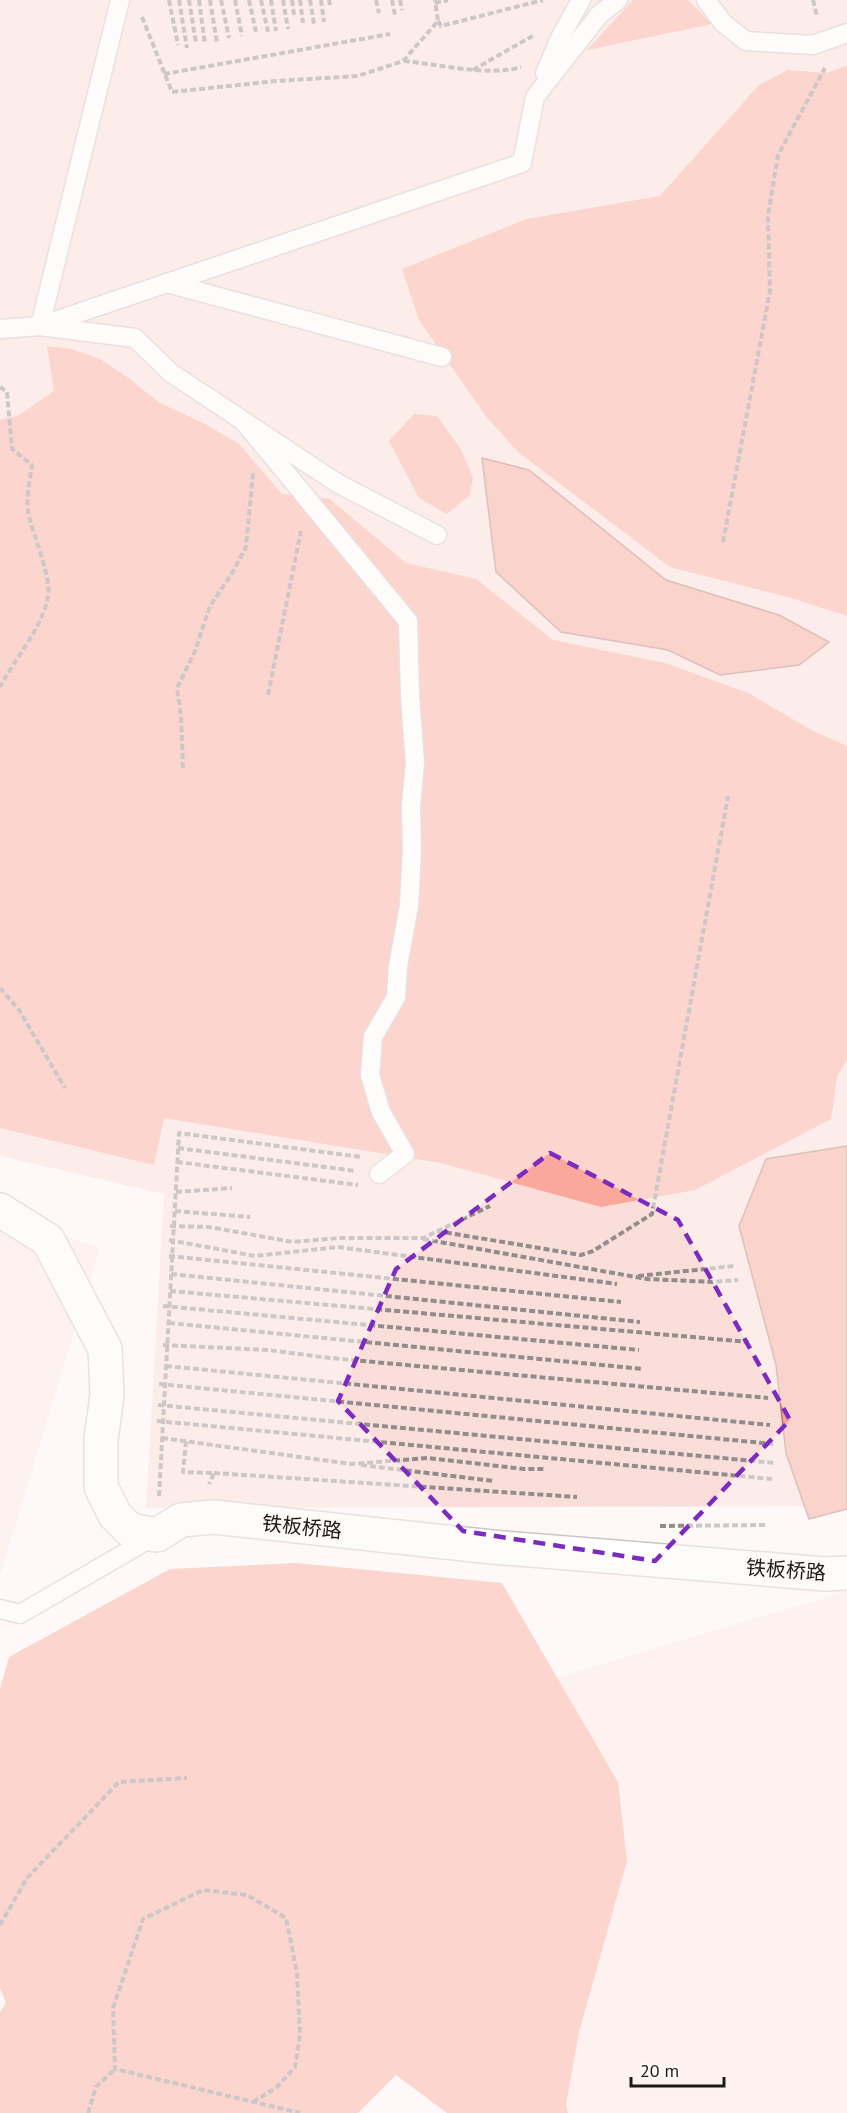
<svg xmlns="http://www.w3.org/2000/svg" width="847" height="2113" viewBox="0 0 847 2113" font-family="'PT Sans','Noto Sans SC',sans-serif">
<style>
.built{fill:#fde8e4}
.green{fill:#fadeda}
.forest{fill:#f9a89b}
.water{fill:#f5a598;stroke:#b47b72;stroke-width:1.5}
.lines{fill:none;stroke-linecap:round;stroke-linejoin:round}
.service-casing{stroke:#cfc3c1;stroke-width:21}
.tertiary-casing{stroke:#cfc3c1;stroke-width:36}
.path{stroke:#928d8c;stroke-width:4;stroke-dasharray:6 3;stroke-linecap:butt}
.service{stroke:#fff;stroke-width:18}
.tertiary{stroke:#fff;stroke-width:33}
.marked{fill:none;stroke:#7b2cbf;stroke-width:4.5;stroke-dasharray:12 8;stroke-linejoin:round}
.labels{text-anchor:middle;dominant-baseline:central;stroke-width:4.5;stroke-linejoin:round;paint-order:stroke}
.street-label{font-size:20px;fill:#1e1a19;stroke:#fef9f8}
</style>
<rect width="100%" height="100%" fill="#fef9f8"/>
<!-- built -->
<g class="built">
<path d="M 0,1213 L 100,1248 L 0,1575 Z"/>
<path d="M 847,1591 L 847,2113 L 463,2113 L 549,1680 Z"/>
</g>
<!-- green -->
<path class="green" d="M 0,0 L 847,0 L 847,1506 L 146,1508 L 164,1194 L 0,1156 Z"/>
<!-- forest -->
<g class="forest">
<path d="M 633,0 L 688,0 L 712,24 L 587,50 Z"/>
<path d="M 847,66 L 847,616 L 795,599 L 670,567 L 518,452 L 485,415 L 419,320 L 402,269 L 527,219 L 660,196 L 759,85 L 788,70 L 826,73 Z"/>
<path d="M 47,346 L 71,349 L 100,359 L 130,379 L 158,402 L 205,424 L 239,444 L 282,494 L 330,499 L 406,563 L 476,579 L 553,640 L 665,663 L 748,693 L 813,731 L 847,746 L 847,1060 L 837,1076 L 831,1119 L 695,1190 L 601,1207 L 441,1163 L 164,1118 L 154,1165 L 0,1128 L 0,420 L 19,415 L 54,391 Z"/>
<path d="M 414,414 L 437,416 L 460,448 L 473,477 L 470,495 L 447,514 L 419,498 L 389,441 Z"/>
<path d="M 296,1563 L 502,1583 L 618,1782 L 627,1861 L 579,2032 L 566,2104 L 568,2113 L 447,2113 L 396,2075 L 358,2113 L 0,2113 L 0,2012 L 6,2003 L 0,1988 L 0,1689 L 9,1657 L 170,1569 Z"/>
</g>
<!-- water -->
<g class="water">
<path d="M 482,458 L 529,470 L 666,580 L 779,615 L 829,642 L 799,665 L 720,675 L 668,650 L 561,632 L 496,572 Z"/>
<path d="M 847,1146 L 847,1509 L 809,1519 L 786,1453 L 776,1365 L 739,1226 L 766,1159 Z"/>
</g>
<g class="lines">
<defs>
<g id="service">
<path d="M 120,0 L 40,326 L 135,338 L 171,373 L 337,483 L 437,535"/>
<path d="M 706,0 L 723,23 L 746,41 L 813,45 L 847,33"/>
<path d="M 545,73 L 561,36 L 581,0"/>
<path d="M 167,283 L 442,357"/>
<path d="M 0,329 L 40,326 L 522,163 L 535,97 L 599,15 L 618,0"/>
<path d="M 244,422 L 408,621 L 410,696 L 415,763 L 411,806 L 412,850 L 409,906 L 398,966 L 396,997 L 373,1037 L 370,1075 L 381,1112 L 405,1154 L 379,1174"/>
<path d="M 0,1609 L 20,1614 L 156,1535"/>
</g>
<path id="tertiary" d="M 0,1210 L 48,1240 L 105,1349 L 107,1395 L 101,1440 L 101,1487 L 115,1515 L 130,1530 L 157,1535 L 181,1520 L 214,1517 L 492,1547 L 825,1574 L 847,1573"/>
</defs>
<!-- service casing -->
<use href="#service" class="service-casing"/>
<!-- tertiary casing -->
<use href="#tertiary" class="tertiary-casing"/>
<!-- path -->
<g class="path">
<path d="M 169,0 L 178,45"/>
<path d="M 179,0 L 187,48"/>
<path d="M 189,0 L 196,43"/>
<path d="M 199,0 L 205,44"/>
<path d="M 210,0 L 217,43"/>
<path d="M 221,0 L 229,38"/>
<path d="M 235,0 L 242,36"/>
<path d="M 249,0 L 256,32"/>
<path d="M 261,0 L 268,32"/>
<path d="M 271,0 L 276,31"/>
<path d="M 283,0 L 288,29"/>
<path d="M 292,0 L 294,15"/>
<path d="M 300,0 L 303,23"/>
<path d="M 310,0 L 314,24"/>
<path d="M 321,0 L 324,22"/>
<path d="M 329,0 L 330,5"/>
<path d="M 376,0 L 379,13"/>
<path d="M 392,0 L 395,15"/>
<path d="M 400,0 L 402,10"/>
<path d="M 813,0 L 817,17"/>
<path d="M 435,3 L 448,0"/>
<path d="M 142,17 L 172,92 L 276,81 L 358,76 L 403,61 L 438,21 L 435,0"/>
<path d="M 438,21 L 441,26 L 543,0"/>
<path d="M 404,61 C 437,64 490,77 521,67"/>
<path d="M 473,70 L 534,35"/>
<path d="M 164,74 L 390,34"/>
<path d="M 0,387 L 7,392 L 12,449 L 32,465 C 30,481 25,499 29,516 C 33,535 52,578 48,597 C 41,630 16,657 0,687"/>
<path d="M 723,542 L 770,291 L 768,215 L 778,155 L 825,68"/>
<path d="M 268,695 L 301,531"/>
<path d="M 183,768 L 181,716 L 177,688 L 195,651 L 210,606 L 232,573 L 246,547 L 253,473"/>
<path d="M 0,988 L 19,1010 L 65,1088"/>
<path d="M 178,1148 L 356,1171"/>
<path d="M 177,1162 L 358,1185"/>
<path d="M 176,1192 L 232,1188"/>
<path d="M 175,1211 L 250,1217"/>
<path d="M 170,1226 L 209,1227 L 293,1242 L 340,1238 L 423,1238 L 490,1206"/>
<path d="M 437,1231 L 581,1255 L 593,1251 L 652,1214 L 728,796"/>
<path d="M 423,1239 L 647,1279 L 714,1282 L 738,1280"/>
<path d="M 169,1240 L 255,1256 L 338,1247 L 617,1284"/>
<path d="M 169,1256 L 621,1302"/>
<path d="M 171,1274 L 640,1322"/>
<path d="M 638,1276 L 734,1266"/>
<path d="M 170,1291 L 749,1342"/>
<path d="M 163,1306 L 639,1350"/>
<path d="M 169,1323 L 643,1369"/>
<path d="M 163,1345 L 268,1350 L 330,1358 L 768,1398"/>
<path d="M 166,1366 L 770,1425"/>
<path d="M 159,1384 L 773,1444"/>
<path d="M 158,1405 L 775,1463"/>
<path d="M 157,1421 L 772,1479"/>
<path d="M 162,1438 L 351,1464 L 428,1458 L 524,1469 L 544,1469"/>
<path d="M 186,1441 L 183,1472 L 214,1473 L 209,1484"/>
<path d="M 361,1465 L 494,1481"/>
<path d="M 214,1473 L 577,1497"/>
<path d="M 159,1496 L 179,1133 L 361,1157"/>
<path d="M 660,1526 L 767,1525"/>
<path d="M 0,1925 L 27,1878 L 119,1782 L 187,1778"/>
<path d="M 253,2102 L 277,2087 L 295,2067 L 300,2035 L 297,1973 L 286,1918 L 247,1895 L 203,1890 L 143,1919 L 113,2008 L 115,2069 L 300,2113"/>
<path d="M 88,2113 L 96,2087 L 115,2069"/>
</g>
<!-- service -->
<use href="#service" class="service"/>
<!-- tertiary -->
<use href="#tertiary" class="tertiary"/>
</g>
<!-- marked area -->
<path d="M0 0H847V2113H0ZM 550,1153 L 678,1220 L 790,1420 L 655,1561 L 463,1531 L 338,1401 L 396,1269 Z" fill="#fef9f8" fill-opacity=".55" fill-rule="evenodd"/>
<path class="marked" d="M 550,1153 L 678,1220 L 790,1420 L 655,1561 L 463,1531 L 338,1401 L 396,1269 Z"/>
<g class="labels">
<!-- street labels -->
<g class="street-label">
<text transform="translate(302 1527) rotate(6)">铁板桥路</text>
<text transform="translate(786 1570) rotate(4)">铁板桥路</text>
</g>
</g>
<!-- scale -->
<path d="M631 2077v9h93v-9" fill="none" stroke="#1e1a19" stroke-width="3"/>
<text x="640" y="2077" font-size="18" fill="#1e1a19" stroke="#fef9f8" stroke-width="4.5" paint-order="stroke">20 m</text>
</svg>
